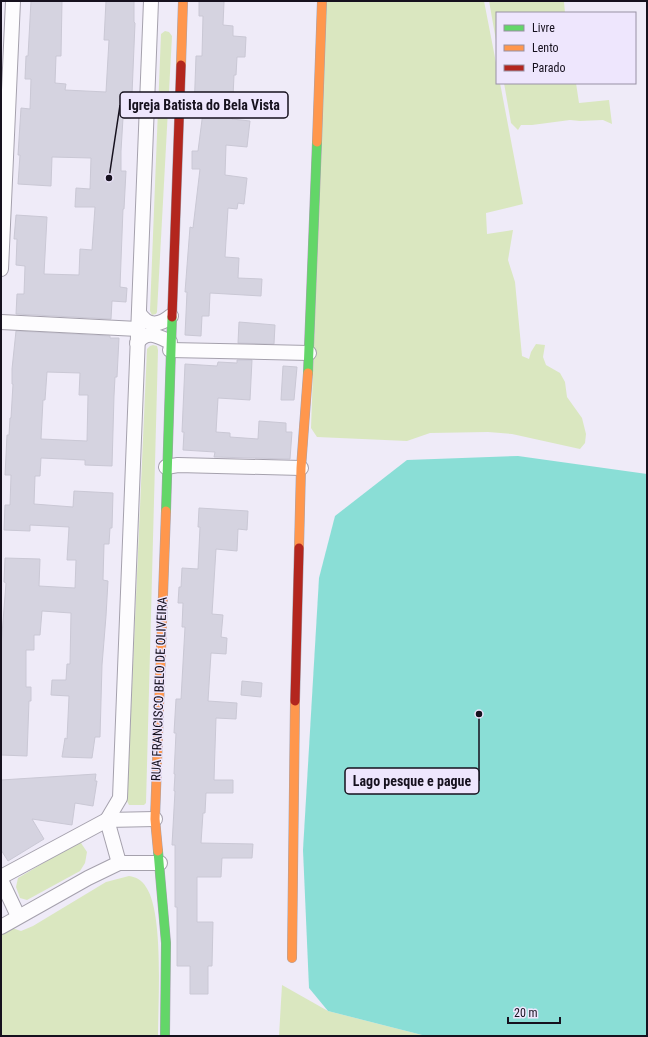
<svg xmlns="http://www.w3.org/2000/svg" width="648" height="1037" viewBox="0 0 648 1037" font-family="'Roboto Condensed',sans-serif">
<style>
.green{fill:#dae7c0}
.water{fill:#8aded6}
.building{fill:#d5d3e0;stroke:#cac8d5;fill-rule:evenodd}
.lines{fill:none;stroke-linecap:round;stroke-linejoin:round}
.street-casing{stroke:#a5a1ad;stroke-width:16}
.fast-casing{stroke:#a5a1ad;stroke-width:10}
.slow-casing{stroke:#a5a1ad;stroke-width:10}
.jam-casing{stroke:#a5a1ad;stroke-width:10}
.street{stroke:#fdfcfe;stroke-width:14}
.fast{stroke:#63d668;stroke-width:9}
.slow{stroke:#ff974d;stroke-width:9}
.jam{stroke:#b3261e;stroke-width:9}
.labels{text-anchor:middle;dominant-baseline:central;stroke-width:3;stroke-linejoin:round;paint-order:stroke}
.street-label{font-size:13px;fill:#16111e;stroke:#eee6fd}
.leader{fill:none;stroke:#16111e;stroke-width:1.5}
.callout-dot{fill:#16111e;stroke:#eee6fd;stroke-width:1.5}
.callout{fill:#eee6fd;stroke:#16111e;stroke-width:1.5}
.callout-label{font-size:14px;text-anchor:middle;font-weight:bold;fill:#16111e}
</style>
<rect width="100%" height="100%" fill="#efebf8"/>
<!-- green -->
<g class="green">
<path d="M 326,1 L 484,1 L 497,68 L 497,83 L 500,83 L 523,204 L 486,213 L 487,234 L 513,230 L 508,260 L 515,282 L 522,356 L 529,359 L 531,352 L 536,344 L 545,345 L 543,357 L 546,365 L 560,373 L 565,382 L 567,397 L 582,418 L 586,434 L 585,443 L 580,449 L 512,434 L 488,432 L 430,433 L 407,441 L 317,437 L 311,428 Z"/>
<path d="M 489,1 L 571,1 L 564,2 L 565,13 L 497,13 L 497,46 Z"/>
<path d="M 165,31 L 169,32 L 172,36 L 157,312 L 156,314 L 152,315 L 150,311 L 161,34 Z"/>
<path d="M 504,83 L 576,83 L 579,103 L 609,100 L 612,124 L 603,120 L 580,121 L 570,120 L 532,125 L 521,125 L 518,130 L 511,123 Z"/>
<path d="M 153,345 L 157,346 L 158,350 L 146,803 L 144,805 L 129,805 L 127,801 L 147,349 L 150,346 Z"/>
<path d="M 77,843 L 81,843 L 87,852 L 85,863 L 80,871 L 27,900 L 20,898 L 16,887 L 18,878 Z"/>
<path d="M 129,876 C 136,877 142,880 146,887 C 164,913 158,1002 158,1036 L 1,1036 L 1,933 L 9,927 L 21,931 L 33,926 L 106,882 Z"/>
<path d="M 282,985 L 328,1011 L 426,1036 L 279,1036 Z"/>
</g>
<!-- water -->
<path class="water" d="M 518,456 L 647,474 L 647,1036 L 426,1036 L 328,1011 L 309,988 L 303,850 L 319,578 L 335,516 L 407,460 Z"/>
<!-- building -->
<g class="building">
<path d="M 31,1 L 62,1 L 61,56 L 56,56 L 55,83 L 66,84 L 65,90 L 106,92 L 109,40 L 104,40 L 106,1 L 134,1 L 134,22 L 135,23 L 131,118 L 123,118 L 121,151 L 121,171 L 126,171 L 124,209 L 123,209 L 120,287 L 127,288 L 126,302 L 112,301 L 111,319 L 16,314 L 17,294 L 24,294 L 25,266 L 16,265 L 17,239 L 14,239 L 16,215 L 47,217 L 44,274 L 79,275 L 80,249 L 92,250 L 95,207 L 75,207 L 76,188 L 90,189 L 91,158 L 52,157 L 51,186 L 18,184 L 20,155 L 18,155 L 21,108 L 30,109 L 31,79 L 25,79 L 26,56 L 28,56 Z"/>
<path d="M 199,1 L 222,1 L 224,2 L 223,25 L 233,26 L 233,36 L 246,37 L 245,57 L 237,57 L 236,75 L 234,75 L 232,119 L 250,121 L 247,147 L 226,145 L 225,175 L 247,178 L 244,204 L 238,203 L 237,209 L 228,208 L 225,257 L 239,258 L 238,278 L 262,279 L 261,296 L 210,293 L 209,316 L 202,316 L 201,336 L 185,335 L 187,292 L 185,292 L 190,227 L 193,228 L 200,169 L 192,169 L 192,151 L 198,151 L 203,112 L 194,112 L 196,56 L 202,56 L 203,16 L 199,16 Z"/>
<path d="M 239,322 L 275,325 L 274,344 L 238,343 Z"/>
<path d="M 16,331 L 110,336 L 110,338 L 119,338 L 117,377 L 115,377 L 114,396 L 112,466 L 85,465 L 85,460 L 41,458 L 40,476 L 35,476 L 34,504 L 73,507 L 74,491 L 113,493 L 112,528 L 110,528 L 109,544 L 104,544 L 103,580 L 108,581 L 106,616 L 102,665 L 100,737 L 95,737 L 92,758 L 62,757 L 65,738 L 67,739 L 69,696 L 51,695 L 52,680 L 66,680 L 67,664 L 70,664 L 71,613 L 42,611 L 40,635 L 34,635 L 34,650 L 26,650 L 26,687 L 31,687 L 31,701 L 29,701 L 27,756 L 1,755 L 1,647 L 6,583 L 4,582 L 5,558 L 40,559 L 39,586 L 75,588 L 76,560 L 67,560 L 69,527 L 30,525 L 30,531 L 4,530 L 5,505 L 10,505 L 11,475 L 5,475 L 7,435 L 9,435 L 10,418 L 11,418 L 13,384 L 12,384 L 12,369 ZM 47,372 L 80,373 L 79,395 L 88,395 L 87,441 L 41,439 L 43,400 L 45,400 Z"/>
<path d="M 237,360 L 252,360 L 250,400 L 218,398 L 216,432 L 230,433 L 230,437 L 258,439 L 259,421 L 286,423 L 286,432 L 292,432 L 290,459 L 214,457 L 215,452 L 183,450 L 184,432 L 182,432 L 185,364 L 217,366 L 218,362 L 237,363 Z"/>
<path d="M 283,366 L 297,367 L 294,400 L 281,400 Z"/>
<path d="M 199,508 L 248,511 L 247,530 L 238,529 L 237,551 L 216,549 L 212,614 L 223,615 L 221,637 L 227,638 L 226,654 L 211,653 L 208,701 L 237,703 L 236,719 L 216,718 L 214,780 L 233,780 L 233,793 L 206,793 L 205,813 L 203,813 L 201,843 L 253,844 L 252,858 L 222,858 L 221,877 L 197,877 L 197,922 L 213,922 L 212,966 L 208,966 L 208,994 L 190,994 L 190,966 L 177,966 L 177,907 L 175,907 L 175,845 L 172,845 L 175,791 L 174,791 L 175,774 L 174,774 L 176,733 L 174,733 L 176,699 L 181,699 L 185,627 L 182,627 L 183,603 L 178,603 L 179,587 L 181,587 L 182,568 L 198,569 L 200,527 L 198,527 Z"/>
<path d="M 242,681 L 262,683 L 261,697 L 241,695 Z"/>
<path d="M 96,774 L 95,781 L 97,781 L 93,806 L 75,803 L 72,825 L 32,819 L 44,839 L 8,861 L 1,850 L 1,780 Z"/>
</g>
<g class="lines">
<defs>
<g id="street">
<path d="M 1,269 L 13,1"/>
<path d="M 139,313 C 148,327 159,326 171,316"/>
<path d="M 1,322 L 138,329"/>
<path d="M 137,343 C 147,329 158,336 170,342"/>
<path d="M 170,350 L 309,353"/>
<path d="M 166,467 L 178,465 L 301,468"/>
<path d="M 119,863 L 107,820 L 120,798 L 151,1"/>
<path d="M 1,877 L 107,820 L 155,819"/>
<path d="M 1,880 L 18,916"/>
<path d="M 1,927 L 88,878 L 119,863 L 160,863"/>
</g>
<g id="fast">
<path d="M 308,373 L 317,142"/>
<path d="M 166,511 L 172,317"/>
<path d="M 158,851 L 166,943 L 165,1036"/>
</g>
<g id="slow">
<path d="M 181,65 L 183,1"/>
<path d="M 317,142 L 322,1"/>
<path d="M 299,548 L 301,468 L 308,373"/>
<path d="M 158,851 L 155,819 L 166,511"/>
<path d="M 292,958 L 295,701"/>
</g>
<g id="jam">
<path d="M 172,317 L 181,65"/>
<path d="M 295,701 L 299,548"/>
</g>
</defs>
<!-- street casing -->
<use href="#street" class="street-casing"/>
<!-- fast casing -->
<use href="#fast" class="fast-casing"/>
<!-- slow casing -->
<use href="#slow" class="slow-casing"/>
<!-- jam casing -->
<use href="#jam" class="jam-casing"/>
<!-- street -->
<use href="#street" class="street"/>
<!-- fast -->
<use href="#fast" class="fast"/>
<!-- slow -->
<use href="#slow" class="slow"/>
<!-- jam -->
<use href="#jam" class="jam"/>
</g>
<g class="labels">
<!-- street labels -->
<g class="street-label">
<text transform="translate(159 689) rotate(-88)">RUA FRANCISCO BELO DE OLIVEIRA</text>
</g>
</g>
<!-- callouts -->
<path class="leader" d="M109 178L120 105M479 714L479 781"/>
<g class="callout-dot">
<circle cx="109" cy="178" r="4"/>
<circle cx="479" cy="714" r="4"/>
</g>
<g class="callout">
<rect x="120" y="92" width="168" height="26" rx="4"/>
<rect x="345" y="768" width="134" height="26" rx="4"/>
</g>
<g class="callout-label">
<text x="204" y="110">Igreja Batista do Bela Vista</text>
<text x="412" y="786">Lago pesque e pague</text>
</g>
<!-- border -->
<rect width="648" height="1037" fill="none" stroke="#16111e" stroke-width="4"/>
<!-- legend -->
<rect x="496" y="12" width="140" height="72" fill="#eee6fd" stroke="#9891a4"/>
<rect x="504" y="25" width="20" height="6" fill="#63d668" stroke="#9891a4"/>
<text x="532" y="32" font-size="12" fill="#16111e">Livre</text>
<rect x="504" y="45" width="20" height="6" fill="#ff974d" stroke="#9891a4"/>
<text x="532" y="52" font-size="12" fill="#16111e">Lento</text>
<rect x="504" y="65" width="20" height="6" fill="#b3261e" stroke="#9891a4"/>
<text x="532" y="72" font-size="12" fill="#16111e">Parado</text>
<!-- scale -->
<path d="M508 1017v6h52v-6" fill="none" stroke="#16111e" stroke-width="2"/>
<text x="514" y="1017" font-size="12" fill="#16111e" stroke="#eee6fd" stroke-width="3" paint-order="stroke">20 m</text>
</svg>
